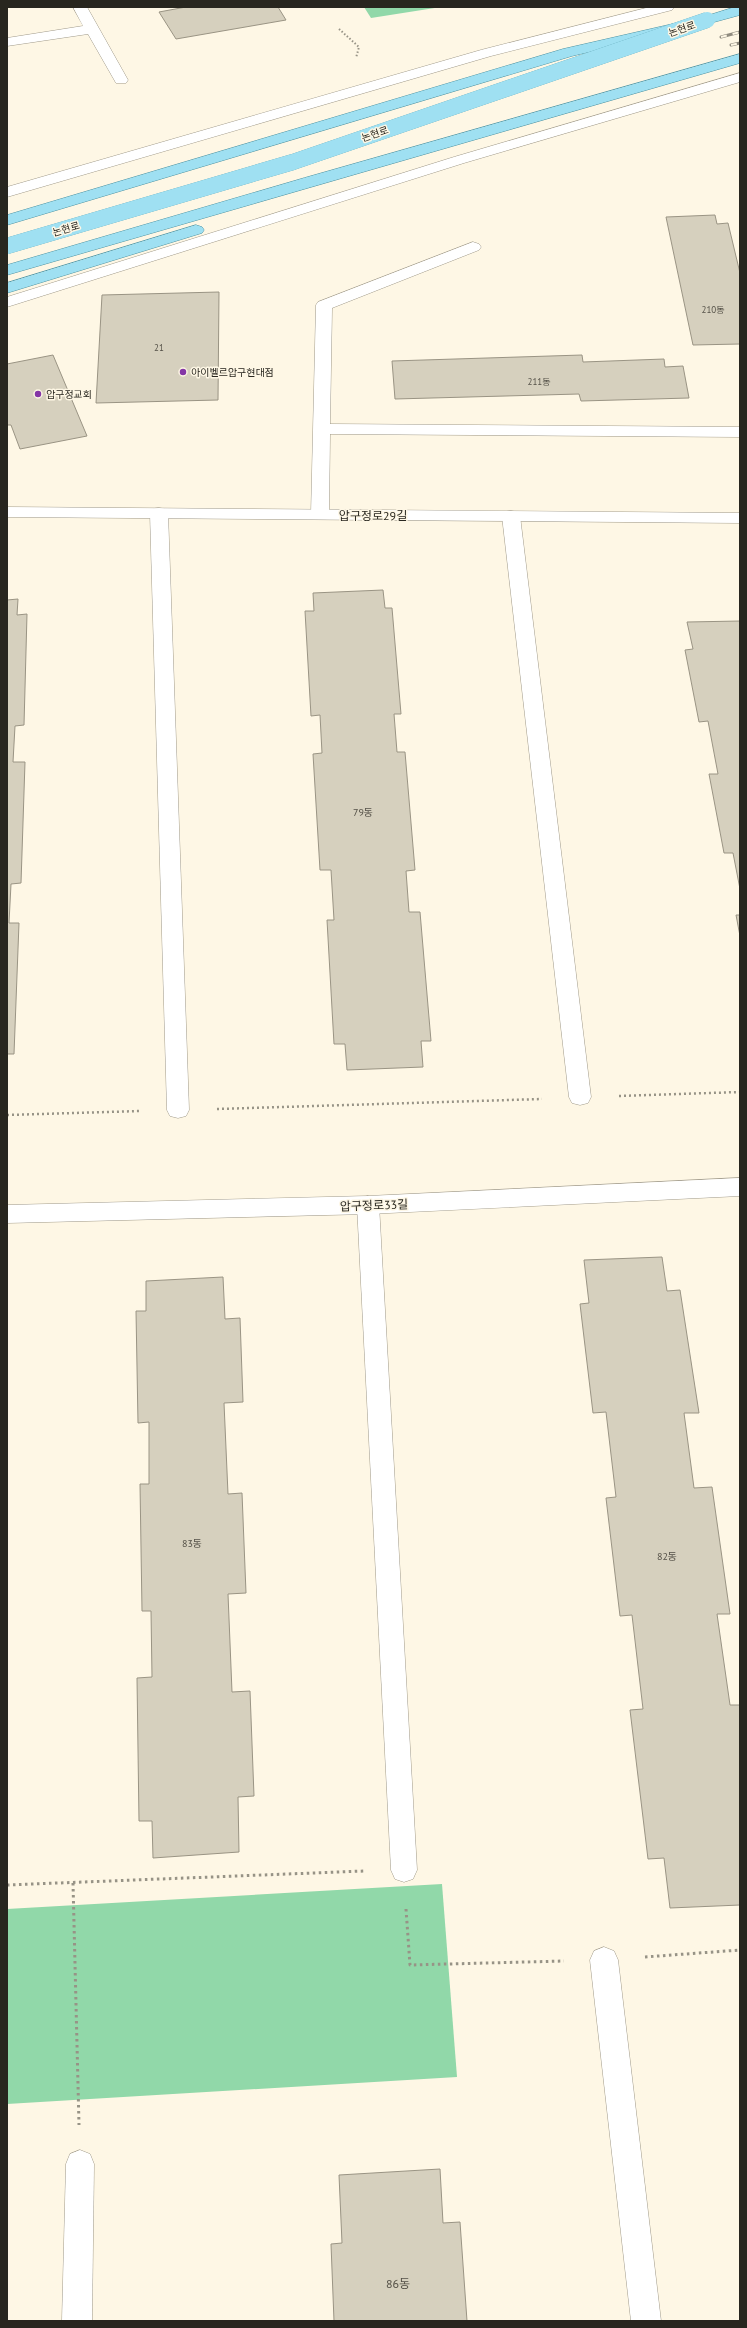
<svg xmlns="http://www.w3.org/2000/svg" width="747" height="2328" viewBox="0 0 747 2328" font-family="'PT Sans','Noto Sans KR',sans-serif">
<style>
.green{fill:#91d8a9}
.building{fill:#d6d0be;stroke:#9a9484}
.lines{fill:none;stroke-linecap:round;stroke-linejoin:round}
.service-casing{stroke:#a09a8a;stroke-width:1}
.minor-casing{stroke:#a09a8a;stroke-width:1}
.tertiary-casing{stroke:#a09a8a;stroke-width:1}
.primary-casing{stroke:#4c92a2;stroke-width:1}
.path-far2{stroke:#979386;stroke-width:2;stroke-dasharray:1.5 2;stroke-linecap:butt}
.path-far1{stroke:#979386;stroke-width:2.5;stroke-dasharray:2 3;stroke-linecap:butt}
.path{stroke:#979386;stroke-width:3;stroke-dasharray:2.5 3.5;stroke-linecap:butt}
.service{fill:#fff;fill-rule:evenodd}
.minor{fill:#fff;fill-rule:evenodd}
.tertiary{fill:#fff;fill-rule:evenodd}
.primary{fill:#9fe0f2;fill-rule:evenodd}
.rail-casing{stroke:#908b7f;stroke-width:3}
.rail{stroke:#fef7e5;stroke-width:2;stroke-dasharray:6;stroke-linecap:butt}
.primary-bridge-casing{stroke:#4c92a2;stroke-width:16;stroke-linecap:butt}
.primary-bridge{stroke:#9fe0f2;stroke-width:16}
.poi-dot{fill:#8435a6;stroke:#fef7e5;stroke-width:1.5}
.labels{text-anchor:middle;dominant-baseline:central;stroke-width:3;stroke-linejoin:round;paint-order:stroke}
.far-number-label{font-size:9px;fill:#545047}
.far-street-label{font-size:10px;fill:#28261f;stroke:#fef7e5}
.far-poi-label{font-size:10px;fill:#28261f;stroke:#fef7e5;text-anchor:start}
.number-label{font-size:10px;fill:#545047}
.street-label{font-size:12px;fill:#28261f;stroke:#fef7e5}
.near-number-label{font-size:12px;fill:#545047}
</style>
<rect width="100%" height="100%" fill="#fef7e5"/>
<!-- green -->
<g class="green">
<path d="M 364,7 L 441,7 L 371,18 Z"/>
<path d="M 442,1884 L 457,2077 L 7,2104 L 7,1909 Z"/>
</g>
<!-- building -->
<g class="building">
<path d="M 186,7 L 278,7 L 286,20 L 176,39 L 159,12 Z"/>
<path d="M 715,215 L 717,224 L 728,223 L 740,273 L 740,344 L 693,345 L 666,217 Z"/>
<path d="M 219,292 L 218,400 L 96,403 L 102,295 Z"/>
<path d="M 53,355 L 87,436 L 20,449 L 11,425 L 7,425 L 7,364 Z"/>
<path d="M 582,355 L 583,362 L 664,359 L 665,367 L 683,366 L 689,398 L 581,401 L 579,394 L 395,399 L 392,361 Z"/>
<path d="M 383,590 L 385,608 L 392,608 L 401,714 L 394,714 L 397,752 L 405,752 L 415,870 L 406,871 L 409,912 L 420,912 L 431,1041 L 421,1041 L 423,1067 L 347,1070 L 345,1044 L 334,1044 L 327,920 L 334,920 L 331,870 L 320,870 L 313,754 L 322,753 L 320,715 L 311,716 L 305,611 L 314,611 L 313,593 Z"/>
<path d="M 18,599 L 17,615 L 27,614 L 24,725 L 15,726 L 13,762 L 25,762 L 21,883 L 11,884 L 9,923 L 19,923 L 14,1054 L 7,1054 L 7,600 Z"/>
<path d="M 740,621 L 740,889 L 733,853 L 724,853 L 709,774 L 718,774 L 708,721 L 699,722 L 685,650 L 693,649 L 687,622 Z"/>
<path d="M 736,915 L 740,915 L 740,936 Z"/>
<path d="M 662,1257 L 667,1291 L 680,1290 L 699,1413 L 684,1413 L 694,1488 L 712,1487 L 730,1614 L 717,1614 L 730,1705 L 740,1705 L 740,1905 L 670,1908 L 664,1858 L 648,1859 L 630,1710 L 643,1709 L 632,1615 L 620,1616 L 606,1498 L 616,1497 L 606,1412 L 593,1413 L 580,1304 L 589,1303 L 584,1260 Z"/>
<path d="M 223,1277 L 225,1319 L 240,1318 L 243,1402 L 224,1403 L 228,1494 L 242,1493 L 246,1593 L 228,1594 L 232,1692 L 250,1691 L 254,1796 L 238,1797 L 239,1852 L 153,1858 L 152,1821 L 139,1821 L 137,1678 L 152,1677 L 151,1611 L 142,1611 L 140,1484 L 149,1484 L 149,1422 L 138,1423 L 136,1311 L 146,1311 L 146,1281 Z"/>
<path d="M 440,2169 L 443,2223 L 460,2222 L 467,2321 L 334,2321 L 331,2244 L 342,2243 L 339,2175 Z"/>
</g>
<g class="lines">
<defs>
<g id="service">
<path d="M 73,7 L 87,7 L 128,80 L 126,83 L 116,83 L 88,34 L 7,46 L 7,38 L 83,26 Z"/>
<path d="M 473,242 L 479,244 L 481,247 L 479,250 L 332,308 L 330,424 L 740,427 L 740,437 L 330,434 L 329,515 L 326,519 L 314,519 L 311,515 L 316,305 L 318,302 Z"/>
<path d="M 159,508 L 165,509 L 168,513 L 189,1110 L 186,1116 L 178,1118 L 170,1116 L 167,1110 L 150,513 L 153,509 Z"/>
<path d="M 511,511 L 517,512 L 520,516 L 591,1097 L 588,1103 L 580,1105 L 572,1103 L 569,1097 L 502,516 L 505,512 Z"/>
<path d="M 368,1196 L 376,1199 L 379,1205 L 417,1870 L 413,1879 L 404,1882 L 395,1879 L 391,1870 L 357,1205 L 360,1199 Z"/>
<path d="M 604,1947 L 614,1951 L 618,1960 L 661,2321 L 631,2321 L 590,1960 L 594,1951 Z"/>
<path d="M 80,2150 L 90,2154 L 94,2164 L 92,2321 L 62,2321 L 66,2164 L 70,2154 Z"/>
</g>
<g id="minor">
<path d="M 7,507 L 740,513 L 740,523 L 7,517 Z"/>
<path d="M 740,1178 L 740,1196 L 368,1214 L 7,1223 L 7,1205 L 368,1196 Z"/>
</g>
<g id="tertiary">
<path d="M 650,7 L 674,7 L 672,10 L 491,56 L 7,197 L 7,187 L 481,50 Z"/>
<path d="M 740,73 L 740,82 L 464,163 L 7,307 L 7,297 L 454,157 Z"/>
</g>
<g id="primary">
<path d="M 735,7 L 740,7 L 740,15 L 707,24 L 572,56 L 7,225 L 7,215 L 563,49 L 703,17 Z"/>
<path d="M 740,54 L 740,63 L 7,275 L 7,265 L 304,178 Z"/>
<path d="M 196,225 L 202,227 L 204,230 L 202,233 L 7,293 L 7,283 Z"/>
</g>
</defs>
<!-- service casing -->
<use href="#service" class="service-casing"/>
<!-- minor casing -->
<use href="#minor" class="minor-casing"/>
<!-- tertiary casing -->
<use href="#tertiary" class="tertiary-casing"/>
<!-- primary casing -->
<use href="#primary" class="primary-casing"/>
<!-- path-far2 -->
<path class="path-far2" d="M 339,29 L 359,47 L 356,58"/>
<!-- path-far1 -->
<g class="path-far1">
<path d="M 619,1096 L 740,1092"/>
<path d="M 217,1109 L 542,1099"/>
<path d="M 7,1115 L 140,1111"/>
</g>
<!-- path -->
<g class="path">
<path d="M 73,1883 L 79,2125"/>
<path d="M 7,1885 L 364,1871"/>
<path d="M 406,1909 L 410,1965 L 564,1961"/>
<path d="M 645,1957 L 740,1950"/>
</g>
<!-- service -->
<use href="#service" class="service"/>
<!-- minor -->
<use href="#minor" class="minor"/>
<!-- tertiary -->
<use href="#tertiary" class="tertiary"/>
<!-- primary -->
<use href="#primary" class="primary"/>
<defs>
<g id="rail">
<path d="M 721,37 L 740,32"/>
<path d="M 731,45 L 740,43"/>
</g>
</defs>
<!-- rail casing -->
<use href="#rail" class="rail-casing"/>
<!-- rail -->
<use href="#rail" class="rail"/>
<defs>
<path id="primary-bridge" d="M 7,246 L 293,162 L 707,20"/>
</defs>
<!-- primary-bridge casing -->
<use href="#primary-bridge" class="primary-bridge-casing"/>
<!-- primary-bridge -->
<use href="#primary-bridge" class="primary-bridge"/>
</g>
<!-- markers -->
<g class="poi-dot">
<circle cx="183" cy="372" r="4"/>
<circle cx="38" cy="394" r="4"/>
</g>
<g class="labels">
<!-- far-number labels -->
<g class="far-number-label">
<text x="713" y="309">210동</text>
<text x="159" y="347">21</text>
<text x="539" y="381">211동</text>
</g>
<!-- far-street labels -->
<g class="far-street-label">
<text transform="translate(682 29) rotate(-19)">논현로</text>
<text transform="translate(375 134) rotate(-19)">논현로</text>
<text transform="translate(66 229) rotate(-16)">논현로</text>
</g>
<!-- far-poi labels -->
<g class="far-poi-label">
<text x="191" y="372">아이벨르압구현대점</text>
<text x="46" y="394">압구정교회</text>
</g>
<!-- number labels -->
<g class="number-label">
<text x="363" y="812">79동</text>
<text x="192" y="1543">83동</text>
<text x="667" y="1556">82동</text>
</g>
<!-- street labels -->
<g class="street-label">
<text x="373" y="515">압구정로29길</text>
<text transform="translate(374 1205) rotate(-2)">압구정로33길</text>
</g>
<!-- near-number labels -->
<g class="near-number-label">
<text x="398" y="2283">86동</text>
</g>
</g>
<!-- border -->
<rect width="747" height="2328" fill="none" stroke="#28261f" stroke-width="16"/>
</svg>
